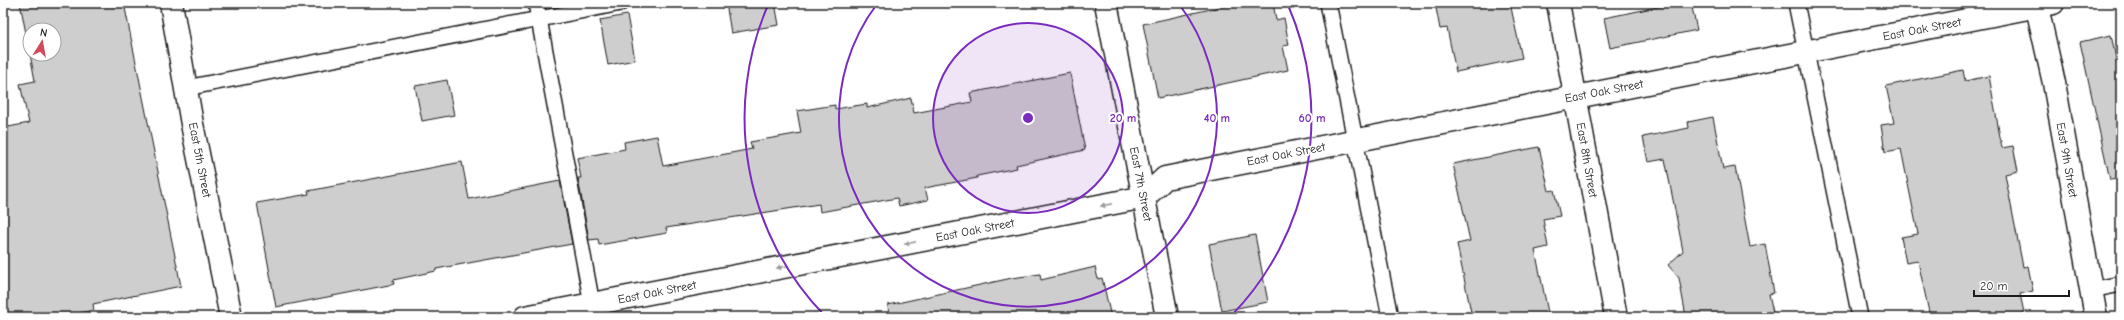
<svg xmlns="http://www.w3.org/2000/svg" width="2124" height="320" viewBox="0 0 2124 320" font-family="'Comic Neue',sans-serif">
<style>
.building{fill:#cecece;stroke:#1c1c1c}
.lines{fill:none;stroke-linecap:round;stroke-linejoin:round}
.lane-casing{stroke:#1c1c1c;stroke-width:18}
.street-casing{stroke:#1c1c1c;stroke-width:25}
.secondary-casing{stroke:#1c1c1c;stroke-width:25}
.lane{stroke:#fff;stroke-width:15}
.street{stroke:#fff;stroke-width:22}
.secondary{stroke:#fff;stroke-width:22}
.oneway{fill:#999}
.ring{fill:none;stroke:#7b2cbf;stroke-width:2}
.labels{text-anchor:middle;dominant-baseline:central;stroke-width:4;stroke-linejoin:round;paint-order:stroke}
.street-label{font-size:12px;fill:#1c1c1c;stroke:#fff}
.centre{fill:#7b2cbf;stroke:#fff;stroke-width:2}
.ring-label{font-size:12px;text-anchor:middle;font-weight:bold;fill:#7b2cbf;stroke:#fff;stroke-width:4;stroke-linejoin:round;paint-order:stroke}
</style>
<rect width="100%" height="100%" fill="#fff"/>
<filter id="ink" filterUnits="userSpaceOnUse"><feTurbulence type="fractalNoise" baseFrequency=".025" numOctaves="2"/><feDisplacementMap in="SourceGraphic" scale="8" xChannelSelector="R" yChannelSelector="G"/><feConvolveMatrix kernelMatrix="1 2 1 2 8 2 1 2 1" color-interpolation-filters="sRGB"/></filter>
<g filter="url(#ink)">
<!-- building -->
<g class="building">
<path d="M 20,3 L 124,3 L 181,286 L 93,304 L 94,310 L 62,317 L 3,317 L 3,128 L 29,123 L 20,84 L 35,81 L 30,54 L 54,54 L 54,30 L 30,30 L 30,54 Z"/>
<path d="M 726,3 L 775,3 L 779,25 L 731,33 Z"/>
<path d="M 1238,3 L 1273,3 L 1276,20 L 1284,18 L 1289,45 L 1283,46 L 1288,70 L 1158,98 L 1143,24 Z"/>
<path d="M 1435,3 L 1510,3 L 1522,58 L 1456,72 L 1447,28 L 1440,29 Z"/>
<path d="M 1677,3 L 1691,3 L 1697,30 L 1610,48 L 1604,18 Z"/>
<path d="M 627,15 L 635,60 L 608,65 L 600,20 Z"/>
<path d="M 2111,35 L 2121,82 L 2121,179 L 2110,180 L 2080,42 Z"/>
<path d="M 1963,70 L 1965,81 L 1989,76 L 2002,148 L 2013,146 L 2018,171 L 2005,174 L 2023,267 L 2028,266 L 2033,291 L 2020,294 L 2025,317 L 1930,317 L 1918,261 L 1906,263 L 1901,237 L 1918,234 L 1901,149 L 1885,152 L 1881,125 L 1894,123 L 1886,86 Z"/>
<path d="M 1070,73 L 1085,150 L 1016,165 L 1017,168 L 977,176 L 977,178 L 925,188 L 928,200 L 899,206 L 897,198 L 820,212 L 819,204 L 666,228 L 667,233 L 599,245 L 598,239 L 589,240 L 578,178 L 581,178 L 577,158 L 625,149 L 624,142 L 657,136 L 663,166 L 752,149 L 750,142 L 801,133 L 797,111 L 835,105 L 835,109 L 867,104 L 867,108 L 911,98 L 914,113 L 972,102 L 970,93 Z"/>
<path d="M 447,80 L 454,115 L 422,121 L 415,86 Z"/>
<path d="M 1713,117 L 1723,169 L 1735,167 L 1750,247 L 1765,244 L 1774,293 L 1769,294 L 1774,317 L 1686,317 L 1679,278 L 1668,265 L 1683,251 L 1665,159 L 1648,162 L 1643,137 L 1689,128 L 1688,122 Z"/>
<path d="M 1539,147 L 1549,191 L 1554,190 L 1560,216 L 1543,219 L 1548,247 L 1535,250 L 1549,317 L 1472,317 L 1457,244 L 1470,241 L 1453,164 Z"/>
<path d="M 462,162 L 469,199 L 560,181 L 572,244 L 436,269 L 436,271 L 393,280 L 394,284 L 276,307 L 257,203 L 309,194 L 308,191 Z"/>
<path d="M 1255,235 L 1268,302 L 1222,311 L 1209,244 Z"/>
<path d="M 1095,267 L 1098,279 L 1102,278 L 1111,317 L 889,317 L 888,305 L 1012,278 L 1040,274 L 1041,280 Z"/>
</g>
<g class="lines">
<defs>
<g id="lane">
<path d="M 536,3 L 592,304"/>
<path d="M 1328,3 L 1390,317"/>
<path d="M 1796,3 L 1860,317"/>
<path d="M 186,88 L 621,3"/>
<path d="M 2091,290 L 2121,284"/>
</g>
<g id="street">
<path d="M 171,3 L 192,124 L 231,317"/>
<path d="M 1106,3 L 1167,317"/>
<path d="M 2036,3 L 2054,83 L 2096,317"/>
<path d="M 525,317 L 1145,197 L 1165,178 L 2053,3"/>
</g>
<path id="secondary" d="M 1558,3 L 1616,317"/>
</defs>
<!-- lane casing -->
<use href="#lane" class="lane-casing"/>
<!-- street casing -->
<use href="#street" class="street-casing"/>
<!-- secondary casing -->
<use href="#secondary" class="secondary-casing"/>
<!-- lane -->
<use href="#lane" class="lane"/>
<!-- street -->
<use href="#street" class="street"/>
<!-- secondary -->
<use href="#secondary" class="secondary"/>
</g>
<!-- one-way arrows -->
<defs><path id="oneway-solid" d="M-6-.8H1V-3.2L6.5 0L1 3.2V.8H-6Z"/></defs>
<g class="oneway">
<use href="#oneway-solid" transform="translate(1106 205) rotate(169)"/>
<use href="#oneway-solid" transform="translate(910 243) rotate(169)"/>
<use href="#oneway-solid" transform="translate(782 267) rotate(169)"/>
</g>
</g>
<!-- distance rings -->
<circle cx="1028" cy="118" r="95" fill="#7b2cbf" fill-opacity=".12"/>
<g class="ring">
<circle cx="1028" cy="118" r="95"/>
<path d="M1179 4A189 189 0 1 1 877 4"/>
<path d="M824 315A284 284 0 0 1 768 5M1288 5A284 284 0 0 1 1232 315"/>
</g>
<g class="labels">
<!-- street labels -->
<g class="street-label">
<text transform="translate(1922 29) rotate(-11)">East Oak Street</text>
<text transform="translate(1604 91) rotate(-11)">East Oak Street</text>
<text transform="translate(1286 154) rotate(-11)">East Oak Street</text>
<text transform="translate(200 160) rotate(79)">East 5th Street</text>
<text transform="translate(1587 160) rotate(80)">East 8th Street</text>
<text transform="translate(2067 160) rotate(80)">East 9th Street</text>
<text transform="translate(1141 184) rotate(79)">East 7th Street</text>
<text transform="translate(975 230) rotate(-11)">East Oak Street</text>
<text transform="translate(657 292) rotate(-11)">East Oak Street</text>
</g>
</g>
<circle cx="1028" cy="118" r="6" class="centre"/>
<g class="ring-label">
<text x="1123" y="122">20 m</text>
<text x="1217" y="122">40 m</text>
<text x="1312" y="122">60 m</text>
</g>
<!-- margin -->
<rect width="2124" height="320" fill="none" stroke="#fff" stroke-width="16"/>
<rect x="8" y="8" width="2108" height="304" fill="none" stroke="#1c1c1c" stroke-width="1.5" filter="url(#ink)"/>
<!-- north arrow -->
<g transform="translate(42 42) rotate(11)"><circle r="19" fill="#ffffff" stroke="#a4a4a4"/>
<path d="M0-3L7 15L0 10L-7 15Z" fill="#d1495b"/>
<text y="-6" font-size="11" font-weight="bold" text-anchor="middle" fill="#1c1c1c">N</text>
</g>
<!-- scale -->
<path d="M1974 290v6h95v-6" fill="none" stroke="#1c1c1c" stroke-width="2"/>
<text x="1980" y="290" font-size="12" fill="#1c1c1c" stroke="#ffffff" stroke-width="3" paint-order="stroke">20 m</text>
</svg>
